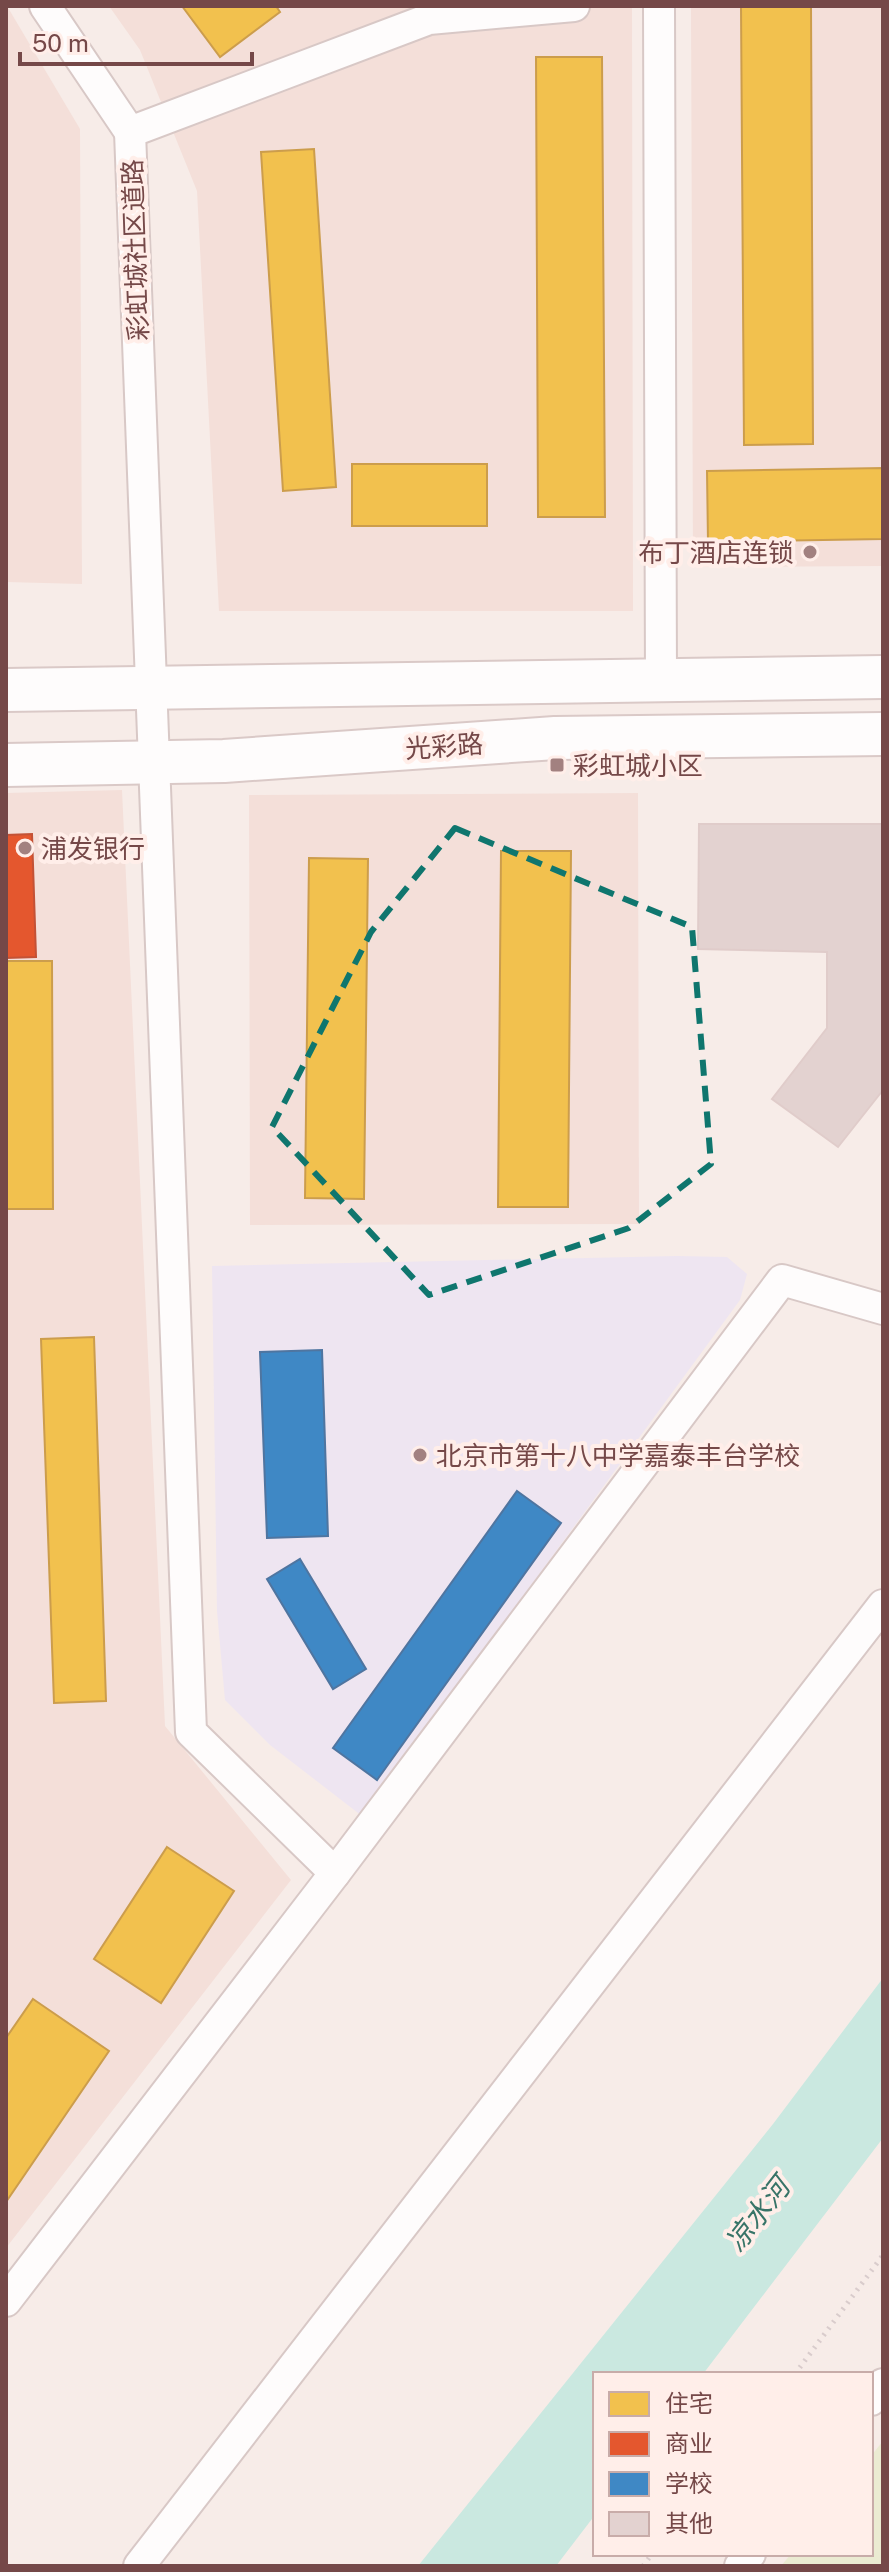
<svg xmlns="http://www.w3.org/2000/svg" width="889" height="2572" viewBox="0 0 889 2572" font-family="'Public Sans','Noto Sans SC',sans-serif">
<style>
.residential{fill:#f4dfd9}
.education{fill:#eee5f1}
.green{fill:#ebebd2}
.water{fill:#cae8e0}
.homes{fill:#f2c14e;stroke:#cc9d4c;stroke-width:2}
.shops{fill:#e4572e;stroke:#c35236;stroke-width:2}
.schools{fill:#3f88c5;stroke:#4f75a0;stroke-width:2}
.building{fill:#e3d2d0;stroke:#e0ccca;stroke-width:2}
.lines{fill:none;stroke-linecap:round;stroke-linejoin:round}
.street-casing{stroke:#d8c8c6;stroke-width:34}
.secondary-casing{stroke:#dac9c7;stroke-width:46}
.path{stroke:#d9cccc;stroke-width:5;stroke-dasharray:2 6;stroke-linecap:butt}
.street{stroke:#fefcfc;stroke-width:30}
.secondary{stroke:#fefcfc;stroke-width:42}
.marked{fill:none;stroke:#0f766e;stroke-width:6;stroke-dasharray:16 10;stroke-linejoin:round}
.poi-dot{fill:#a28180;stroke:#ffeee9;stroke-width:3}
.labels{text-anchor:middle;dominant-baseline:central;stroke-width:8;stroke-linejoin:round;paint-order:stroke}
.street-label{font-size:26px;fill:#754848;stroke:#ffeee9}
.poi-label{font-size:26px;fill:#754848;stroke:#ffeee9;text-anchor:start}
.water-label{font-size:28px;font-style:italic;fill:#387468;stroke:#ffeee9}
</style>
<rect width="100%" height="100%" fill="#f7ece8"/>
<!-- residential -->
<g class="residential">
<path d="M 7,6 L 80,129 L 82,584 L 6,582 Z"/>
<path d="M 109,6 L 632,6 L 633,611 L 219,611 L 197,191 L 140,50 Z"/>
<path d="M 691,6 L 883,6 L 883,566 L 693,567 Z"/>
<path d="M 122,790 L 165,1726 L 291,1880 L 6,2248 L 6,793 Z"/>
<path d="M 638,793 L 639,1224 L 250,1225 L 249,795 Z"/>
</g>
<!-- education -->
<path class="education" d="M 677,1256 L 727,1257 L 747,1274 L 740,1300 L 362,1816 L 270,1745 L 225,1700 L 217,1611 L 212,1266 Z"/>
<!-- green -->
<path class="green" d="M 883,2441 L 883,2566 L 781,2566 L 791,2554 L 871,2554 L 871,2456 Z"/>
<!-- water -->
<path class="water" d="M 883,1978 L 883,2138 L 703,2374 L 595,2374 L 595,2515 L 556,2566 L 418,2566 L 773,2124 Z"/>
<!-- homes -->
<g class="homes">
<path d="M 182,6 L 276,6 L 280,12 L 220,57 Z"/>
<path d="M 741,6 L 811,6 L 813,444 L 744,445 Z"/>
<path d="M 536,57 L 602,57 L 605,517 L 538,517 Z"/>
<path d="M 314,149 L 336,487 L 283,491 L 261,152 Z"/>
<rect x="352" y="464" width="135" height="62"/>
<path d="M 883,468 L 883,539 L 708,542 L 707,471 Z"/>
<path d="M 501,851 L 571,851 L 568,1207 L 498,1207 Z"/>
<path d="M 309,858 L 368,859 L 364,1199 L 305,1198 Z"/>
<path d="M 6,961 L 52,961 L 53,1209 L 6,1209 Z"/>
<path d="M 94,1337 L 106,1701 L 54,1703 L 41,1339 Z"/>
<path d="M 167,1847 L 234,1891 L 161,2003 L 94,1959 Z"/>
<path d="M 33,1999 L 109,2051 L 6,2202 L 6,2038 Z"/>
</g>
<!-- shops -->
<path class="shops" d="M 32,834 L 36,957 L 6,958 L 6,835 Z"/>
<!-- schools -->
<g class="schools">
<path d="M 322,1350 L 328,1536 L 267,1538 L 260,1352 Z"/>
<path d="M 517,1491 L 561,1523 L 377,1780 L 333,1748 Z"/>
<path d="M 300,1559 L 366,1669 L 333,1689 L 267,1579 Z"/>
</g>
<!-- building -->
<path class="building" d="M 699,824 L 883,824 L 883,1090 L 838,1147 L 772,1099 L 827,1028 L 827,952 L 698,949 Z"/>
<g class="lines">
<defs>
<g id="street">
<path d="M 45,6 L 130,132"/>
<path d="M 659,6 L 661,680"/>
<path d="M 335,1873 L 191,1732 L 130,132 L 429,19 L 574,6"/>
<path d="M 6,2301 L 335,1873 L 782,1280 L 883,1309"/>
<path d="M 871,2400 L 883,2384"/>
<path d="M 139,2566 L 883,1605"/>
<path d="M 740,2566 L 750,2554"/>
</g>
<g id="secondary">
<path d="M 6,690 L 883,677"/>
<path d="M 6,765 L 224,761 L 555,738 L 883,734"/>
</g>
</defs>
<!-- street casing -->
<use href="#street" class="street-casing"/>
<!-- secondary casing -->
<use href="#secondary" class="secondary-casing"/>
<!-- path -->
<g class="path">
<path d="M 795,2374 L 883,2255"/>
<path d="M 643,2566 L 652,2554"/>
</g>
<!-- street -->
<use href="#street" class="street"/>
<!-- secondary -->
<use href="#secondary" class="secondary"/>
</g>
<!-- marked area -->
<path class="marked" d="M 455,828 L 692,927 L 711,1164 L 629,1228 L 429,1295 L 272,1127 L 371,932 Z"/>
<!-- markers -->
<g class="poi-dot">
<circle cx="810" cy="552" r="8"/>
<rect x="549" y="757" width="16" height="16" rx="4"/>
<circle cx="25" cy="848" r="8"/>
<circle cx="420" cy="1455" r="8"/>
</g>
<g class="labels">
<!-- street labels -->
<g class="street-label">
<text transform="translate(135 250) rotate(-92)">彩虹城社区道路</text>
<text transform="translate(444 746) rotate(-4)">光彩路</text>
</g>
<!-- poi labels -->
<g class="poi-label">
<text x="794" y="552" text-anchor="end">布丁酒店连锁</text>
<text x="573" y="765">彩虹城小区</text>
<text x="41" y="848">浦发银行</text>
<text x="436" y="1455">北京市第十八中学嘉泰丰台学校</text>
</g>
<!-- water labels -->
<g class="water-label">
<text transform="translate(757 2214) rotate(-52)">凉水河</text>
</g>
</g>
<!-- border -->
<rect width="889" height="2572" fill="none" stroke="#754848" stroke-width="16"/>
<!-- legend -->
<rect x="593" y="2372" width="280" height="184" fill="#ffeee9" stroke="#c8aca9" stroke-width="2"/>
<rect x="609" y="2392" width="40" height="24" fill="#f2c14e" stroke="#c8aca9" stroke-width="2"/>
<text x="665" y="2412" font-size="24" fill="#754848">住宅</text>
<rect x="609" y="2432" width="40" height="24" fill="#e4572e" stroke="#c8aca9" stroke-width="2"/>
<text x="665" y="2452" font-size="24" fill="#754848">商业</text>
<rect x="609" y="2472" width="40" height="24" fill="#3f88c5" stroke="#c8aca9" stroke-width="2"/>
<text x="665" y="2492" font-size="24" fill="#754848">学校</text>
<rect x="609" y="2512" width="40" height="24" fill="#e3d2d0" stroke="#c8aca9" stroke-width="2"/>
<text x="665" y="2532" font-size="24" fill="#754848">其他</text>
<!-- scale -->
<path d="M20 52v12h232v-12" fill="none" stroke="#754848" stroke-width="4"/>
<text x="32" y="52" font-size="24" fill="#754848" stroke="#ffeee9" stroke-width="6" paint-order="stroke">50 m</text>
</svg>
